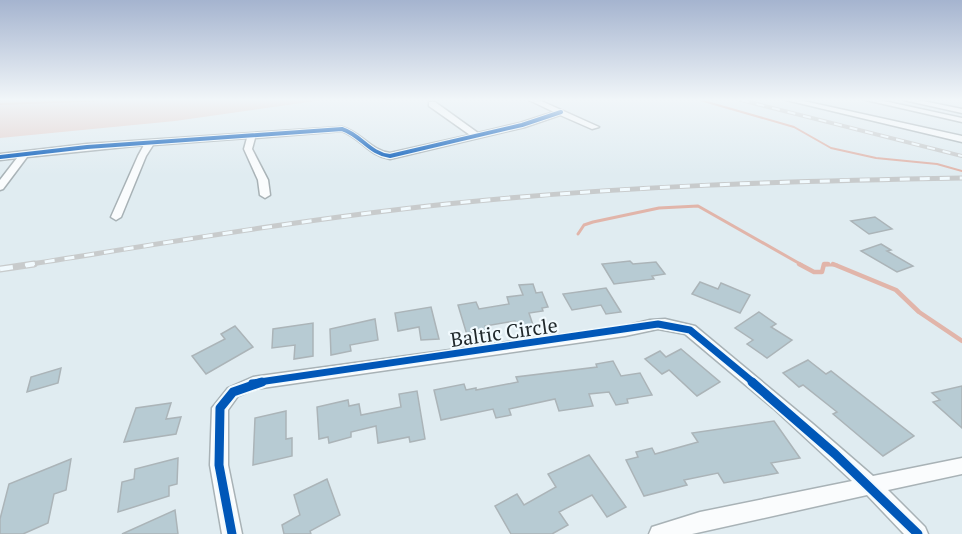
<svg xmlns="http://www.w3.org/2000/svg" width="962" height="534" viewBox="0 0 962 534" font-family="'PT Serif',serif">
<style>
.green{fill:#e4d0cc}
.lines{fill:none;stroke-linecap:round;stroke-linejoin:round}
.stream-far2{stroke:#e1b5aa;stroke-width:2}
.stream-far1{stroke:#e1b5aa;stroke-width:3}
.stream{stroke:#e1b5aa;stroke-width:4.5}
.building{fill:#b7cbd3;stroke:#abb4b8;stroke-width:1.5}
.minor-casing{stroke:#a8b2b6;stroke-width:3}
.minor{fill:#fafcfd;fill-rule:evenodd}
.rail-far2-casing{stroke:#c8cbcc;stroke-width:4}
.rail-far1-casing{stroke:#c8cbcc;stroke-width:5}
.rail-casing{stroke:#c8cbcc;stroke-width:7}
.rail-far2{stroke:#f1fafe;stroke-width:2;stroke-dasharray:8;stroke-linecap:butt}
.rail-far1{stroke:#f1fafe;stroke-width:3;stroke-dasharray:10;stroke-linecap:butt}
.rail{stroke:#f1fafe;stroke-width:4.5;stroke-dasharray:13;stroke-linecap:butt}
.cycleway-far2-casing{stroke:#f1fafe;stroke-width:6}
.cycleway-far1-casing{stroke:#f1fafe;stroke-width:10}
.cycleway-casing{stroke:#f1fafe;stroke-width:13}
.cycleway-far2{stroke:#0057b8;stroke-width:4}
.cycleway-far1{stroke:#0057b8;stroke-width:7}
.cycleway{stroke:#0057b8;stroke-width:9}
.labels{text-anchor:middle;dominant-baseline:central;stroke-width:4.5;stroke-linejoin:round;paint-order:stroke}
.near-street-label{font-size:20px;fill:#21292c;stroke:#f1fafe}
</style>
<rect width="100%" height="100%" fill="#e0ecf1"/>
<!-- green -->
<path class="green" d="M 0,100 L 323,100 L 175,121 L 0,138 Z"/>
<g class="lines">
<!-- stream-far2 -->
<g class="stream-far2">
<path d="M 700,100 L 794,127 L 831,148 L 876,158 L 937,164 L 962,171"/>
<path d="M 0,104 L 111,100"/>
</g>
<!-- stream-far1 -->
<g class="stream-far1">
<path d="M 578,234 L 584,225 L 593,222 L 659,208 L 698,206 L 802,265"/>
<path d="M 824,265 L 837,265"/>
</g>
<!-- stream -->
<g class="stream">
<path d="M 799,264 L 814,272 L 822,272 L 824,264 L 828,264"/>
<path d="M 833,264 L 896,290 L 919,312 L 962,341"/>
</g>
</g>
<!-- building -->
<g class="building">
<path d="M 875,217 L 892,229 L 869,234 L 851,221 Z"/>
<path d="M 881,244 L 891,250 L 887,251 L 913,266 L 897,272 L 861,251 Z"/>
<path d="M 630,261 L 633,264 L 656,262 L 665,274 L 652,276 L 654,279 L 614,284 L 602,264 Z"/>
<path d="M 700,282 L 718,289 L 721,283 L 750,295 L 740,313 L 692,294 Z"/>
<path d="M 533,284 L 536,293 L 542,292 L 548,307 L 542,308 L 543,311 L 529,313 L 533,325 L 517,327 L 515,321 L 485,326 L 487,331 L 467,335 L 458,305 L 476,302 L 479,309 L 509,304 L 507,297 L 523,295 L 519,285 Z"/>
<path d="M 606,288 L 621,312 L 606,314 L 601,305 L 572,310 L 563,294 Z"/>
<path d="M 431,307 L 439,339 L 421,340 L 419,327 L 398,331 L 395,313 Z"/>
<path d="M 759,312 L 776,324 L 771,327 L 792,340 L 767,358 L 747,344 L 753,340 L 735,328 Z"/>
<path d="M 375,319 L 378,340 L 350,345 L 351,351 L 331,355 L 330,329 Z"/>
<path d="M 313,323 L 313,356 L 294,359 L 295,345 L 272,348 L 273,329 Z"/>
<path d="M 235,326 L 253,347 L 206,374 L 192,356 L 225,339 L 221,334 Z"/>
<path d="M 681,349 L 720,382 L 697,396 L 669,370 L 662,374 L 645,359 L 660,351 L 666,357 Z"/>
<path d="M 808,360 L 826,374 L 831,371 L 914,436 L 883,456 L 833,414 L 837,412 L 803,385 L 799,387 L 783,373 Z"/>
<path d="M 613,361 L 621,376 L 640,373 L 652,395 L 627,399 L 628,403 L 616,405 L 609,392 L 589,394 L 593,406 L 559,411 L 555,399 L 509,409 L 511,415 L 496,418 L 493,409 L 441,420 L 434,390 L 464,384 L 466,390 L 476,388 L 476,390 L 518,382 L 516,377 L 597,367 L 596,364 Z"/>
<path d="M 61,368 L 58,383 L 27,392 L 31,377 Z"/>
<path d="M 962,386 L 962,428 L 933,402 L 940,400 L 932,393 Z"/>
<path d="M 417,391 L 425,439 L 410,442 L 409,437 L 378,443 L 376,426 L 351,432 L 351,437 L 329,443 L 328,437 L 319,439 L 317,407 L 348,400 L 349,406 L 359,404 L 361,415 L 401,407 L 399,394 Z"/>
<path d="M 171,403 L 166,419 L 181,417 L 176,434 L 124,442 L 136,408 Z"/>
<path d="M 286,411 L 286,439 L 292,438 L 292,456 L 253,465 L 255,418 Z"/>
<path d="M 774,421 L 800,458 L 771,463 L 778,473 L 724,483 L 718,473 L 684,480 L 687,485 L 644,496 L 626,460 L 638,457 L 636,452 L 652,448 L 655,454 L 698,442 L 692,433 Z"/>
<path d="M 589,455 L 626,507 L 607,517 L 592,495 L 559,512 L 568,525 L 552,534 L 511,534 L 495,506 L 517,494 L 524,505 L 556,487 L 548,474 Z"/>
<path d="M 178,458 L 177,484 L 169,486 L 169,496 L 118,512 L 122,482 L 134,479 L 135,469 Z"/>
<path d="M 71,459 L 66,490 L 54,494 L 48,523 L 23,534 L 0,534 L 0,519 L 9,484 Z"/>
<path d="M 327,479 L 340,515 L 310,531 L 311,534 L 284,534 L 282,525 L 300,515 L 294,495 Z"/>
<path d="M 175,510 L 178,534 L 122,534 Z"/>
</g>
<g class="lines">
<defs>
<g id="minor">
<path d="M 529,100 L 539,100 L 599,127 L 592,129 L 560,115 L 525,127 L 390,159 C 369,156 361,138 342,131 L 255,138 L 252,149 L 268,180 L 270,195 L 265,198 L 260,195 L 258,180 L 244,149 L 247,138 L 153,145 L 146,156 L 121,217 L 116,220 L 111,217 L 138,156 L 144,145 L 27,157 L 3,189 L 0,190 L 0,180 L 17,158 L 0,160 L 0,154 L 87,144 L 342,127 C 361,132 371,151 390,153 L 470,135 L 429,106 L 429,102 L 435,102 L 478,133 L 520,123 L 554,112 Z"/>
<path d="M 786,100 L 799,100 L 962,136 L 962,142 Z"/>
<path d="M 866,100 L 879,100 L 962,118 L 962,122 Z"/>
<path d="M 904,100 L 918,100 L 962,109 L 962,113 Z"/>
<path d="M 665,319 L 695,326 L 813,424 L 873,476 L 962,458 L 962,474 L 888,490 L 925,527 L 928,534 L 904,534 L 867,495 L 692,534 L 649,534 L 652,527 L 700,512 L 852,481 L 773,408 L 685,334 L 658,329 L 625,336 L 255,389 L 238,396 L 228,410 L 228,465 L 242,534 L 222,534 L 210,465 L 212,408 L 228,388 L 253,377 L 625,326 L 650,320 Z"/>
</g>
</defs>
<!-- minor casing -->
<use href="#minor" class="minor-casing"/>
<!-- minor -->
<use href="#minor" class="minor"/>
<defs>
<path id="rail-far2" d="M 741,100 L 962,156"/>
<path id="rail-far1" d="M 25,265 C 165,243 305,219 447,204 C 618,186 790,181 962,178"/>
<path id="rail" d="M 0,269 L 34,264"/>
</defs>
<!-- rail-far2 casing -->
<use href="#rail-far2" class="rail-far2-casing"/>
<!-- rail-far1 casing -->
<use href="#rail-far1" class="rail-far1-casing"/>
<!-- rail casing -->
<use href="#rail" class="rail-casing"/>
<!-- rail-far2 -->
<use href="#rail-far2" class="rail-far2"/>
<!-- rail-far1 -->
<use href="#rail-far1" class="rail-far1"/>
<!-- rail -->
<use href="#rail" class="rail"/>
<defs>
<path id="cycleway-far2" d="M 0,157 L 87,147 L 342,129 C 361,135 370,154 390,156 L 522,125 L 561,112"/>
<path id="cycleway-far1" d="M 252,383 L 658,324 L 690,330 L 754,383"/>
<g id="cycleway">
<path d="M 752,382 L 835,454 L 918,534"/>
<path d="M 232,534 L 219,465 L 220,408 L 233,392 L 262,382"/>
</g>
</defs>
<!-- cycleway-far2 casing -->
<use href="#cycleway-far2" class="cycleway-far2-casing"/>
<!-- cycleway-far1 casing -->
<use href="#cycleway-far1" class="cycleway-far1-casing"/>
<!-- cycleway casing -->
<use href="#cycleway" class="cycleway-casing"/>
<!-- cycleway-far2 -->
<use href="#cycleway-far2" class="cycleway-far2"/>
<!-- cycleway-far1 -->
<use href="#cycleway-far1" class="cycleway-far1"/>
<!-- cycleway -->
<use href="#cycleway" class="cycleway"/>
</g>
<!-- sky -->
<linearGradient id="sky" x2="0" y2="1"><stop stop-color="#a5b4cf"/><stop offset="0.57" stop-color="#f1f6f9"/><stop offset="1" stop-color="#f1f6f9" stop-opacity="0"/></linearGradient>
<rect width="962" height="175" fill="url(#sky)"/>
<g class="labels">
<!-- near-street labels -->
<g class="near-street-label">
<text transform="translate(504 332) rotate(-8)">Baltic Circle</text>
</g>
</g>
</svg>
